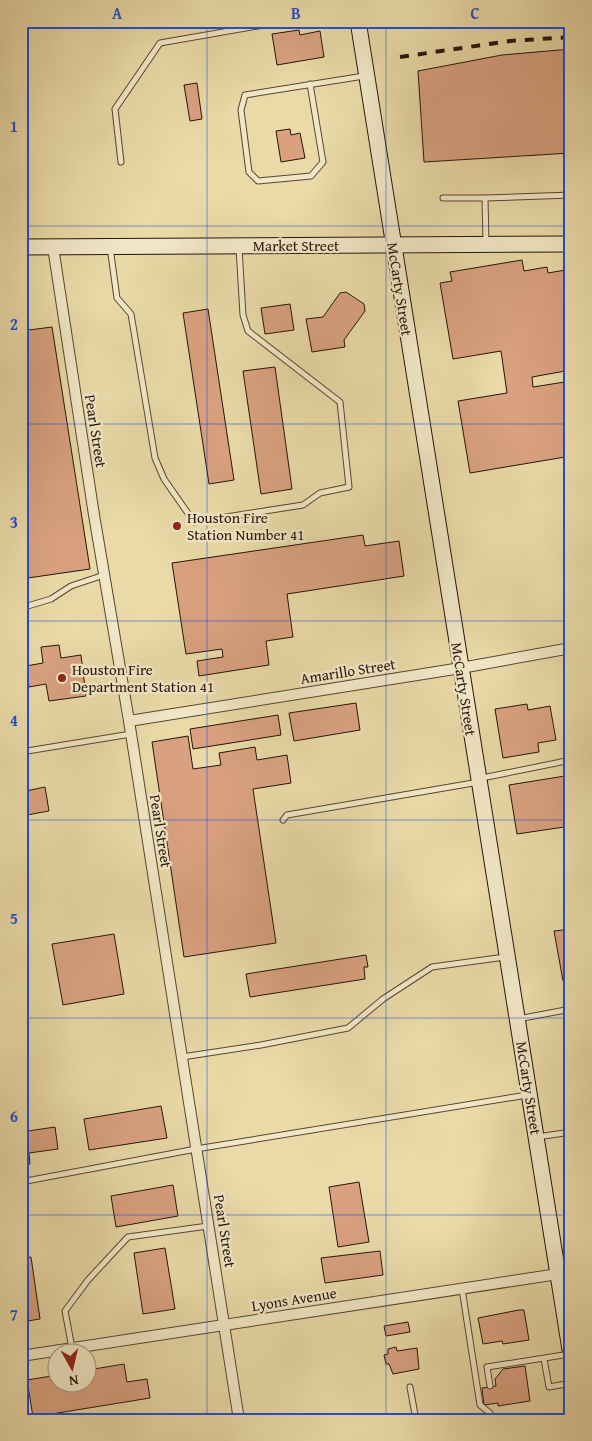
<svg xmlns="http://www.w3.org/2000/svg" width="592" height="1441" viewBox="0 0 592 1441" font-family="'Gentium Book Plus',serif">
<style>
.building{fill:#d9a180;stroke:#26140a}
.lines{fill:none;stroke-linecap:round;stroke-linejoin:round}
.lane-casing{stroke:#574631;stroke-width:7}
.street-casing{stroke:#574631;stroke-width:12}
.secondary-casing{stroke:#26140a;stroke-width:17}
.lane{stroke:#f1e7c6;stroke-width:5}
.street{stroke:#f1e7c6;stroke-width:10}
.secondary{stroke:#f1e7c6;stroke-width:15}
.rail{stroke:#26140a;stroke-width:4;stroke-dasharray:9 9;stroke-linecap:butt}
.grid{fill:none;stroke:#1d4ed8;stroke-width:1;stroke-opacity:0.55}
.poi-dot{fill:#8f2418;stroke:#f1e7c6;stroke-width:2}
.labels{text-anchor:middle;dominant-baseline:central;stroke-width:4.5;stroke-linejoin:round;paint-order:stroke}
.street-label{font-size:15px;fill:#26140a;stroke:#f1e7c6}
.poi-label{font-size:15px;fill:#26140a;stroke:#f1e7c6;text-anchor:start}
.neatline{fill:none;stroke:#1d4ed8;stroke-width:2}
.grid-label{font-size:16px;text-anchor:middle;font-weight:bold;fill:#1d4ed8}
</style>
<rect width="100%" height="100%" fill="#e9daa7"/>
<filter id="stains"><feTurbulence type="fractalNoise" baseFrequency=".004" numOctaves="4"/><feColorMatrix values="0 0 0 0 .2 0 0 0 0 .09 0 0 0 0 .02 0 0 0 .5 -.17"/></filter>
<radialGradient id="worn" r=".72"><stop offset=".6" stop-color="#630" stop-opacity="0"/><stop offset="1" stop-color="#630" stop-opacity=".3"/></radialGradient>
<!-- building -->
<g class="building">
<path d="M 299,30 L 300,35 L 320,31 L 324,57 L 277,65 L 272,34 Z"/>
<path d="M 571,49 L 571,153 L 424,162 L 418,71 L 502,55 Z"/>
<path d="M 197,83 L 202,119 L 190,121 L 184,85 Z"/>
<path d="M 290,129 L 291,135 L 300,133 L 305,158 L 281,162 L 276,131 Z"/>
<path d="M 522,260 L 524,271 L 547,267 L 548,273 L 571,269 L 571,370 L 532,377 L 533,387 L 571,381 L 571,456 L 470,473 L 458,401 L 507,393 L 501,351 L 453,359 L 440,283 L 452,281 L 450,272 Z"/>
<path d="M 346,292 L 364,304 L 365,311 L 344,340 L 345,347 L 312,352 L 306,319 L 323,317 L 340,293 Z"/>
<path d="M 290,304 L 294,330 L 265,334 L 261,308 Z"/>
<path d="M 208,309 L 234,480 L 209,484 L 183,313 Z"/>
<path d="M 52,327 L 90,569 L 21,579 L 21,331 Z"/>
<path d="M 275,367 L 292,489 L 261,494 L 243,371 Z"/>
<path d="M 363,535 L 365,546 L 399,541 L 404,576 L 287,594 L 293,637 L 266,641 L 269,665 L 199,676 L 197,661 L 223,657 L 222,649 L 186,654 L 172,563 Z"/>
<path d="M 59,645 L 61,658 L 81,655 L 86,696 L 49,701 L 46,684 L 29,687 L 26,666 L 43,663 L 41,647 Z"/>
<path d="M 356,703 L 360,730 L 294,741 L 289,713 Z"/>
<path d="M 527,704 L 528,710 L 550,706 L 556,740 L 538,743 L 539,752 L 503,758 L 495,709 Z"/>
<path d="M 278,715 L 281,735 L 193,749 L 190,729 Z"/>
<path d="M 188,736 L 193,769 L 221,765 L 219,753 L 255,747 L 257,760 L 287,755 L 291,783 L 253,789 L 276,943 L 184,957 L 152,742 Z"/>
<path d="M 571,775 L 571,826 L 517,834 L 509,785 Z"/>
<path d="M 45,787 L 49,811 L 21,816 L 21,792 Z"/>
<path d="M 571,929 L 571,980 L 563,981 L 554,931 Z"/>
<path d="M 114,934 L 124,994 L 63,1005 L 52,944 Z"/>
<path d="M 366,955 L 368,967 L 364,967 L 365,979 L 250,997 L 246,974 Z"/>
<path d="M 161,1106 L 167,1138 L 89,1150 L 84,1119 Z"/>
<path d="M 55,1127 L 58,1149 L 29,1153 L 30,1164 L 21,1165 L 21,1132 Z"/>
<path d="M 359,1182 L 369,1242 L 338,1247 L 329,1187 Z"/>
<path d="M 173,1185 L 178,1216 L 116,1227 L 111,1196 Z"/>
<path d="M 165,1248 L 175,1309 L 143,1314 L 134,1253 Z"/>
<path d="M 380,1251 L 383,1275 L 325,1283 L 321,1258 Z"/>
<path d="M 31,1257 L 40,1319 L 21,1322 L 21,1259 Z"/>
<path d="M 519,1310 L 524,1310 L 529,1340 L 503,1344 L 502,1341 L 483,1344 L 478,1318 Z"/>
<path d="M 408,1322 L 410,1332 L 386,1336 L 384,1326 Z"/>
<path d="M 396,1347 L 397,1351 L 417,1348 L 419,1369 L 393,1374 L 389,1364 L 386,1364 L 384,1355 L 388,1354 L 388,1349 Z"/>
<path d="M 124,1364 L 127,1382 L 147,1379 L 150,1398 L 33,1417 L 27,1380 L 58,1375 L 58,1384 L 88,1384 L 88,1370 Z"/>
<path d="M 525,1366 L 530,1401 L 498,1406 L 498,1403 L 484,1405 L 482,1388 L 496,1386 L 495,1379 L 503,1369 Z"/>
</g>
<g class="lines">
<defs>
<g id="lane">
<path d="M 310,84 L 323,162 L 311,176 L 258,181 L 249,172 L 241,110 L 245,95 L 364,76"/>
<path d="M 121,162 L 115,109 L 160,43 L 286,21"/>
<path d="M 443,198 L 485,198 L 486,243"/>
<path d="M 485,198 L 571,195"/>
<path d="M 110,247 L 117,298 L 131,314 L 155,458 L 164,479 L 194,522 L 303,505 L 320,493 L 349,487 L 340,402 L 248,331 L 243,315 L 239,248"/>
<path d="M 21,608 L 51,599 L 71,586 L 104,575"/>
<path d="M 21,752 L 131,734"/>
<path d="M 482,778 L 571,760"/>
<path d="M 283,820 L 287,815 L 479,782"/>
<path d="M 518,1019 L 571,1009"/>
<path d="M 182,1057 L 261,1045 L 348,1028 L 383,999 L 432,967 L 505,957"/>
<path d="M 537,1137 L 571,1132"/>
<path d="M 21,1182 L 196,1149 L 527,1095"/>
<path d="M 462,1289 L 480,1405 L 490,1413 L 491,1420"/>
<path d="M 72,1348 L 65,1311 L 88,1280 L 128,1237 L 208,1226"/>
<path d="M 544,1359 L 549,1387 L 571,1383"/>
<path d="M 490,1386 L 487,1367 L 570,1354"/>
<path d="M 410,1387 L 416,1420"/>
</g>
<g id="street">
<path d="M 53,247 L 94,515 L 129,721 L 239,1420"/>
<path d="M 129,721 L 461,668 L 571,648"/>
<path d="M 21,1356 L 571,1272"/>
</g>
<g id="secondary">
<path d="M 358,21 L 571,1356"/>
<path d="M 21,247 L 571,244"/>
</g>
</defs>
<!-- lane casing -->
<use href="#lane" class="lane-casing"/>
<!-- street casing -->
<use href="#street" class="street-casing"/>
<!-- secondary casing -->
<use href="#secondary" class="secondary-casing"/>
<!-- lane -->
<use href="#lane" class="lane"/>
<!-- street -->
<use href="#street" class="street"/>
<!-- secondary -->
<use href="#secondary" class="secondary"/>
<!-- rail -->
<path class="rail" d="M 400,57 L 510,41 L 571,37"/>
</g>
<!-- grid -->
<path class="grid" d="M 207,21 L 207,1420M 386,21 L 386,1420M 21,226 L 571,226M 21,424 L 571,424M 21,621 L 571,621M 21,820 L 571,820M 21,1018 L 571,1018M 21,1215 L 571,1215"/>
<!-- markers -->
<g class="poi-dot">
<circle cx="177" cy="526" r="5"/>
<circle cx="62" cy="678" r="5"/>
</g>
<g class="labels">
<!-- street labels -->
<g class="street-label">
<text x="296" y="245">Market Street</text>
<text transform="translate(400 289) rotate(81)">McCarty Street</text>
<text transform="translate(96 431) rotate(81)">Pearl Street</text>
<text transform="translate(348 671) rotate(-9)">Amarillo Street</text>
<text transform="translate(464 689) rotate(81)">McCarty Street</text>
<text transform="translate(161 831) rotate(81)">Pearl Street</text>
<text transform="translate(529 1088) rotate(81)">McCarty Street</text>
<text transform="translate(225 1231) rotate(81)">Pearl Street</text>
<text transform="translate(294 1299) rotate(-9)">Lyons Avenue</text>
</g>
<!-- poi labels -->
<g class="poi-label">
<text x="187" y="517">Houston Fire<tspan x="187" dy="17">Station Number 41</tspan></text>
<text x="72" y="669">Houston Fire<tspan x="72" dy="17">Department Station 41</tspan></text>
</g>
</g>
<!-- margin -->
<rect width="592" height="1441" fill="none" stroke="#e9daa7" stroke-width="55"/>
<!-- north arrow -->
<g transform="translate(72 1368) rotate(172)"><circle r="24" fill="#f1e7c6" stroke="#a0937b"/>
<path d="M0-4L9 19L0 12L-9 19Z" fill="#8f2418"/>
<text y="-8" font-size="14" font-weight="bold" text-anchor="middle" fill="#26140a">N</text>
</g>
<rect x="28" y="28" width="536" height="1386" class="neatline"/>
<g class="grid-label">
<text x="117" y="19">A</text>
<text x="296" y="19">B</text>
<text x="475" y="19">C</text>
<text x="14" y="132">1</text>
<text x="14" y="330">2</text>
<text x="14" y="528">3</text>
<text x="14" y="726">4</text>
<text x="14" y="924">5</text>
<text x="14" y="1122">6</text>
<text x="14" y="1320">7</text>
</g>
<rect width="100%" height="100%" filter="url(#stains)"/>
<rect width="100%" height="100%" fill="url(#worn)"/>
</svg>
